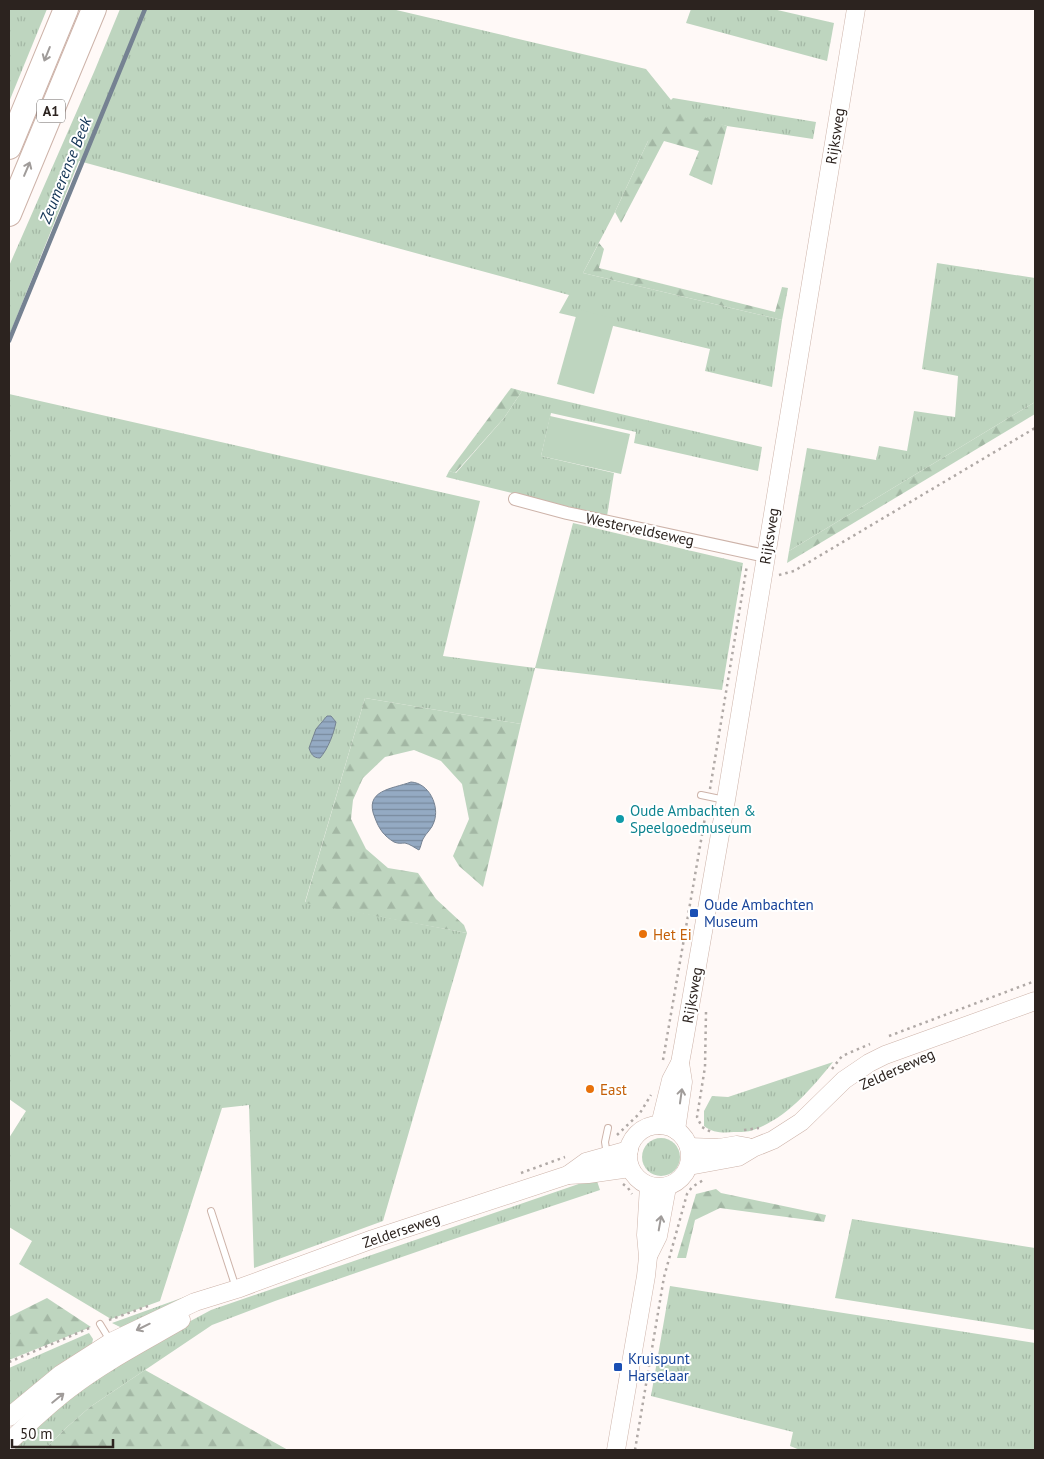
<svg xmlns="http://www.w3.org/2000/svg" width="1044" height="1459" viewBox="0 0 1044 1459" font-family="'PT Sans',sans-serif">
<style>
.grass{fill:url(#grass-tufts)}
.forest{fill:url(#forest-firs)}
.garden{fill:#bed5bf}
.water{fill:url(#water-rules);stroke:#758292}
.lines{fill:none;stroke-linecap:round;stroke-linejoin:round}
.stream{stroke:#758292;stroke-width:4.5}
.lane-casing{stroke:#cdb3a9;stroke-width:8}
.street-casing{stroke:#cdb3a9;stroke-width:14}
.secondary-casing{stroke:#cdb3a9;stroke-width:19}
.highway-casing{stroke:#cdb3a9;stroke-width:26}
.path{stroke:#b0a9a6;stroke-width:2.5;stroke-dasharray:2.5 4;stroke-linecap:butt}
.lane{stroke:#fff;stroke-width:6}
.street{stroke:#fff;stroke-width:12}
.secondary{stroke:#fff;stroke-width:18}
.highway{stroke:#fff;stroke-width:24}
.oneway{stroke:#a09c9a}
.culture-dot{fill:#0f9aa8;stroke:#fff;stroke-width:2}
.transit-dot{fill:#1a4fb4;stroke:#fff;stroke-width:2}
.food-dot{fill:#e8710a;stroke:#fff;stroke-width:2}
.labels{text-anchor:middle;dominant-baseline:central;stroke-width:4;stroke-linejoin:round;paint-order:stroke}
.shield{fill:#fff;stroke:#6b6562;stroke-width:1}
.shield-label{font-size:14px;font-weight:bold;fill:#2c231f}
.street-label{font-size:15px;fill:#2c231f;stroke:#fff}
.culture-label{font-size:15px;fill:#0d838f;stroke:#fff;text-anchor:start}
.transit-label{font-size:15px;fill:#164399;stroke:#fff;text-anchor:start}
.food-label{font-size:15px;fill:#c56008;stroke:#fff;text-anchor:start}
.water-label{font-size:16px;font-style:italic;fill:#103254;stroke:#fff}
</style>
<defs>
<pattern id="grass-tufts" width="24" height="20" patternUnits="userSpaceOnUse" patternTransform="scale(1.25)"><rect width="24" height="20" fill="#bed5bf"/><path d="M3 7l-1-3M5 7V3M7 7l1-3M15 17l-1-3M17 17v-4M19 17l1-3" fill="none" stroke="#a3b7a4"/></pattern>
<pattern id="forest-firs" width="22" height="20" patternUnits="userSpaceOnUse" patternTransform="scale(1.25)"><rect width="22" height="20" fill="#bed5bf"/><path d="M5 1l3.5 6h-7zM16 11l3.5 6h-7z" fill="#a3b7a4"/></pattern>
<pattern id="water-rules" width="6" height="5" patternUnits="userSpaceOnUse" patternTransform="scale(1.25)"><rect width="6" height="5" fill="#94aac3"/><path d="M0 2.5h6" fill="none" stroke="#798a9e"/></pattern>
</defs>
<rect width="100%" height="100%" fill="#fff9f7"/>
<!-- grass -->
<g class="grass">
<path d="M 9,9 L 47,9 L 9,102 Z"/>
<path d="M 120,9 L 392,9 L 646,69 L 671,100 L 673,98 L 816,122 L 813,139 L 727,126 L 715,123 L 648,141 L 615,212 L 583,273 L 782,320 L 772,387 L 705,371 L 710,349 L 559,313 L 569,295 L 79,161 L 9,336 L 9,266 L 94,72 Z"/>
<path d="M 691,9 L 773,9 L 834,23 L 827,61 L 686,23 Z"/>
<path d="M 937,263 L 1035,278 L 1035,402 L 789,551 L 807,448 L 876,460 L 879,446 L 907,451 L 914,411 L 955,417 L 958,376 L 922,369 Z"/>
<path d="M 522,391 L 762,447 L 758,471 L 634,443 L 636,432 L 551,413 L 541,456 L 614,473 L 607,516 L 446,477 L 449,471 L 456,473 L 504,418 Z"/>
<path d="M 9,394 L 480,501 L 443,656 L 535,668 L 573,523 L 743,563 L 722,690 L 535,668 L 521,724 L 365,698 L 305,902 L 467,933 L 383,1221 L 254,1268 L 249,1105 L 222,1108 L 160,1301 L 111,1319 L 19,1264 L 32,1241 L 9,1227 L 9,1138 L 26,1111 L 9,1099 Z"/>
<path d="M 833,1062 C 812,1088 786,1119 753,1130 C 748,1132 740,1132 734,1132 C 723,1133 713,1133 704,1126 L 704,1111 L 712,1096 L 728,1097 Z"/>
<circle cx="661" cy="1157" r="19"/>
<path d="M 596,1178 L 600,1190 L 448,1241 L 275,1301 L 212,1325 L 90,1407 L 67,1427 L 44,1450 L 9,1450 L 46,1414 L 144,1346 L 211,1310 Z"/>
<path d="M 852,1219 L 1035,1248 L 1035,1330 L 835,1298 Z"/>
<path d="M 670,1286 L 1035,1343 L 1035,1450 L 800,1450 L 790,1446 L 793,1432 L 651,1396 Z"/>
<path d="M 212,1287 L 124,1329 L 112,1323 Z"/>
<path d="M 89,1333 L 93,1339 L 92,1344 L 9,1409 L 9,1368 Z"/>
</g>
<!-- forest -->
<g class="forest">
<path d="M 671,101 L 715,122 L 727,126 L 712,185 L 689,175 L 699,151 L 664,141 L 621,223 L 615,212 L 648,141 Z"/>
<path d="M 599,243 L 604,249 L 599,268 L 775,312 L 782,287 L 788,288 L 782,320 L 583,273 Z"/>
<path d="M 511,388 L 522,391 L 504,418 L 455,473 L 449,471 Z"/>
<path d="M 1035,402 L 1035,414 L 787,563 L 789,551 Z"/>
<path d="M 365,698 L 521,724 L 483,887 L 459,866 L 453,856 L 469,819 L 462,784 L 441,761 L 414,750 L 385,757 L 363,778 L 353,800 L 351,819 L 366,849 L 388,868 L 418,873 L 436,899 L 464,925 L 467,933 L 305,903 Z"/>
<path d="M 716,1189 L 721,1193 L 826,1215 L 824,1222 L 720,1208 L 695,1220 L 686,1258 L 677,1258 L 696,1194 Z"/>
<path d="M 47,1298 L 91,1327 L 9,1360 L 9,1317 Z"/>
<path d="M 145,1370 L 288,1450 L 44,1450 L 67,1427 L 90,1407 Z"/>
</g>
<!-- garden -->
<g class="garden">
<path d="M 578,309 L 615,319 L 594,394 L 557,384 Z"/>
<path d="M 550,416 L 630,434 L 621,474 L 541,456 Z"/>
</g>
<!-- water -->
<g class="water">
<path d="M 327,716 L 331,716 L 336,722 C 334,733 328,749 320,758 C 313,758 311,754 309,748 L 316,729 Z"/>
<path d="M 411,782 C 429,783 440,806 434,822 C 432,829 426,833 423,839 C 421,843 421,847 419,850 C 415,848 410,844 405,843 C 401,843 399,844 394,842 C 384,836 379,829 375,818 C 363,790 392,789 411,782 Z"/>
</g>
<g class="lines">
<!-- stream -->
<path class="stream" d="M 9,341 L 145,9"/>
<defs>
<g id="lane">
<path d="M 701,795 L 725,800"/>
<path d="M 607,1155 L 605,1142 L 608,1128"/>
<path d="M 211,1211 L 236,1288"/>
<path d="M 100,1324 L 111,1342"/>
</g>
<path id="street" d="M 515,499 L 567,513 L 765,556"/>
<g id="secondary">
<circle cx="659" cy="1156" r="31"/>
<path d="M 660,1125 L 671,1080 L 680,1063 L 684,1041 L 726,800 L 856,9"/>
<path d="M 676,1130 L 683,1082 L 680,1063"/>
<path d="M 689,1147 L 719,1148 L 737,1145 L 748,1147"/>
<path d="M 689,1166 L 738,1157 L 753,1148 L 773,1140 L 801,1122 L 844,1080 L 869,1063 L 885,1055 L 1035,1001"/>
<path d="M 568,1175 L 588,1174 L 630,1168"/>
<path d="M 649,1254 L 658,1236 L 667,1187"/>
<path d="M 9,1417 L 61,1374 L 111,1342 L 195,1302 L 237,1289 L 373,1239 L 568,1175 L 586,1162 L 629,1150"/>
<path d="M 9,1442 C 28,1424 48,1405 69,1389 C 104,1362 143,1342 181,1320"/>
<path d="M 616,1450 L 646,1276 L 648,1257 L 646,1235 L 649,1186"/>
</g>
<g id="highway">
<path d="M 9,147 L 66,9"/>
<path d="M 9,214 L 94,9"/>
</g>
</defs>
<!-- lane casing -->
<use href="#lane" class="lane-casing"/>
<!-- street casing -->
<use href="#street" class="street-casing"/>
<!-- secondary casing -->
<use href="#secondary" class="secondary-casing"/>
<!-- highway casing -->
<use href="#highway" class="highway-casing"/>
<!-- path -->
<g class="path">
<path d="M 779,575 L 794,571 L 1035,428"/>
<path d="M 710,789 L 747,565"/>
<path d="M 706,1012 L 705,1067 L 697,1117 L 702,1127 L 711,1132"/>
<path d="M 889,1036 L 1035,981"/>
<path d="M 663,1060 L 707,806"/>
<path d="M 832,1069 L 842,1056 L 870,1044"/>
<path d="M 744,1130 L 759,1128"/>
<path d="M 617,1135 L 640,1113 L 651,1095"/>
<path d="M 521,1173 L 565,1157"/>
<path d="M 623,1184 L 628,1188 L 632,1194"/>
<path d="M 109,1320 L 148,1306"/>
<path d="M 9,1362 L 92,1327"/>
<path d="M 635,1450 L 664,1277 L 687,1194 L 692,1187 L 705,1179"/>
</g>
<!-- lane -->
<use href="#lane" class="lane"/>
<!-- street -->
<use href="#street" class="street"/>
<!-- secondary -->
<use href="#secondary" class="secondary"/>
<!-- highway -->
<use href="#highway" class="highway"/>
</g>
<!-- one-way arrows -->
<defs><path id="oneway-shaft" d="M-6 0H5M1.5-3L5.5 0L1.5 3" fill="none" stroke-width="1.6" stroke-linecap="round" stroke-linejoin="round" transform="scale(1.25)"/></defs>
<g class="oneway">
<use href="#oneway-shaft" transform="translate(47 54) rotate(112)"/>
<use href="#oneway-shaft" transform="translate(27 169) rotate(-67)"/>
<use href="#oneway-shaft" transform="translate(681 1096) rotate(-82)"/>
<use href="#oneway-shaft" transform="translate(660 1223) rotate(-80)"/>
<use href="#oneway-shaft" transform="translate(143 1327) rotate(154)"/>
<use href="#oneway-shaft" transform="translate(58 1398) rotate(-39)"/>
</g>
<!-- markers -->
<circle class="culture-dot" cx="620" cy="819" r="5"/>
<g class="transit-dot">
<rect x="689" y="908" width="10" height="10" rx="2.5"/>
<rect x="613" y="1362" width="10" height="10" rx="2.5"/>
</g>
<g class="food-dot">
<circle cx="643" cy="934" r="5"/>
<circle cx="590" cy="1089" r="5"/>
</g>
<g class="labels">
<!-- shield labels -->
<rect class="shield" x="37" y="99.5" width="28" height="23" rx="4"/>
<g class="shield-label">
<text x="51" y="111">A1</text>
</g>
<!-- street labels -->
<g class="street-label">
<text transform="translate(835 136) rotate(-81)">Rijksweg</text>
<text transform="translate(640 529) rotate(12)">Westerveldseweg</text>
<text transform="translate(769 536) rotate(-81)">Rijksweg</text>
<text transform="translate(692 995) rotate(-80)">Rijksweg</text>
<text transform="translate(897 1069) rotate(-24)">Zelderseweg</text>
<text transform="translate(401 1230) rotate(-19)">Zelderseweg</text>
</g>
<!-- culture labels -->
<g class="culture-label">
<text x="630" y="810">Oude Ambachten &amp;<tspan x="630" dy="17">Speelgoedmuseum</tspan></text>
</g>
<!-- transit labels -->
<g class="transit-label">
<text x="704" y="904">Oude Ambachten<tspan x="704" dy="17">Museum</tspan></text>
<text x="628" y="1358">Kruispunt<tspan x="628" dy="17">Harselaar</tspan></text>
</g>
<!-- food labels -->
<g class="food-label">
<text x="653" y="934">Het Ei</text>
<text x="600" y="1089">East</text>
</g>
<!-- water labels -->
<g class="water-label">
<text transform="translate(65 170) rotate(-68)">Zeumerense Beek</text>
</g>
</g>
<!-- border -->
<rect width="1044" height="1459" fill="none" stroke="#2c231f" stroke-width="20"/>
<!-- scale -->
<path d="M12 1439v8h101v-8" fill="none" stroke="#2c231f" stroke-width="2.5"/>
<text x="20" y="1439" font-size="15" fill="#2c231f" stroke="#ffffff" stroke-width="4" paint-order="stroke">50 m</text>
</svg>
